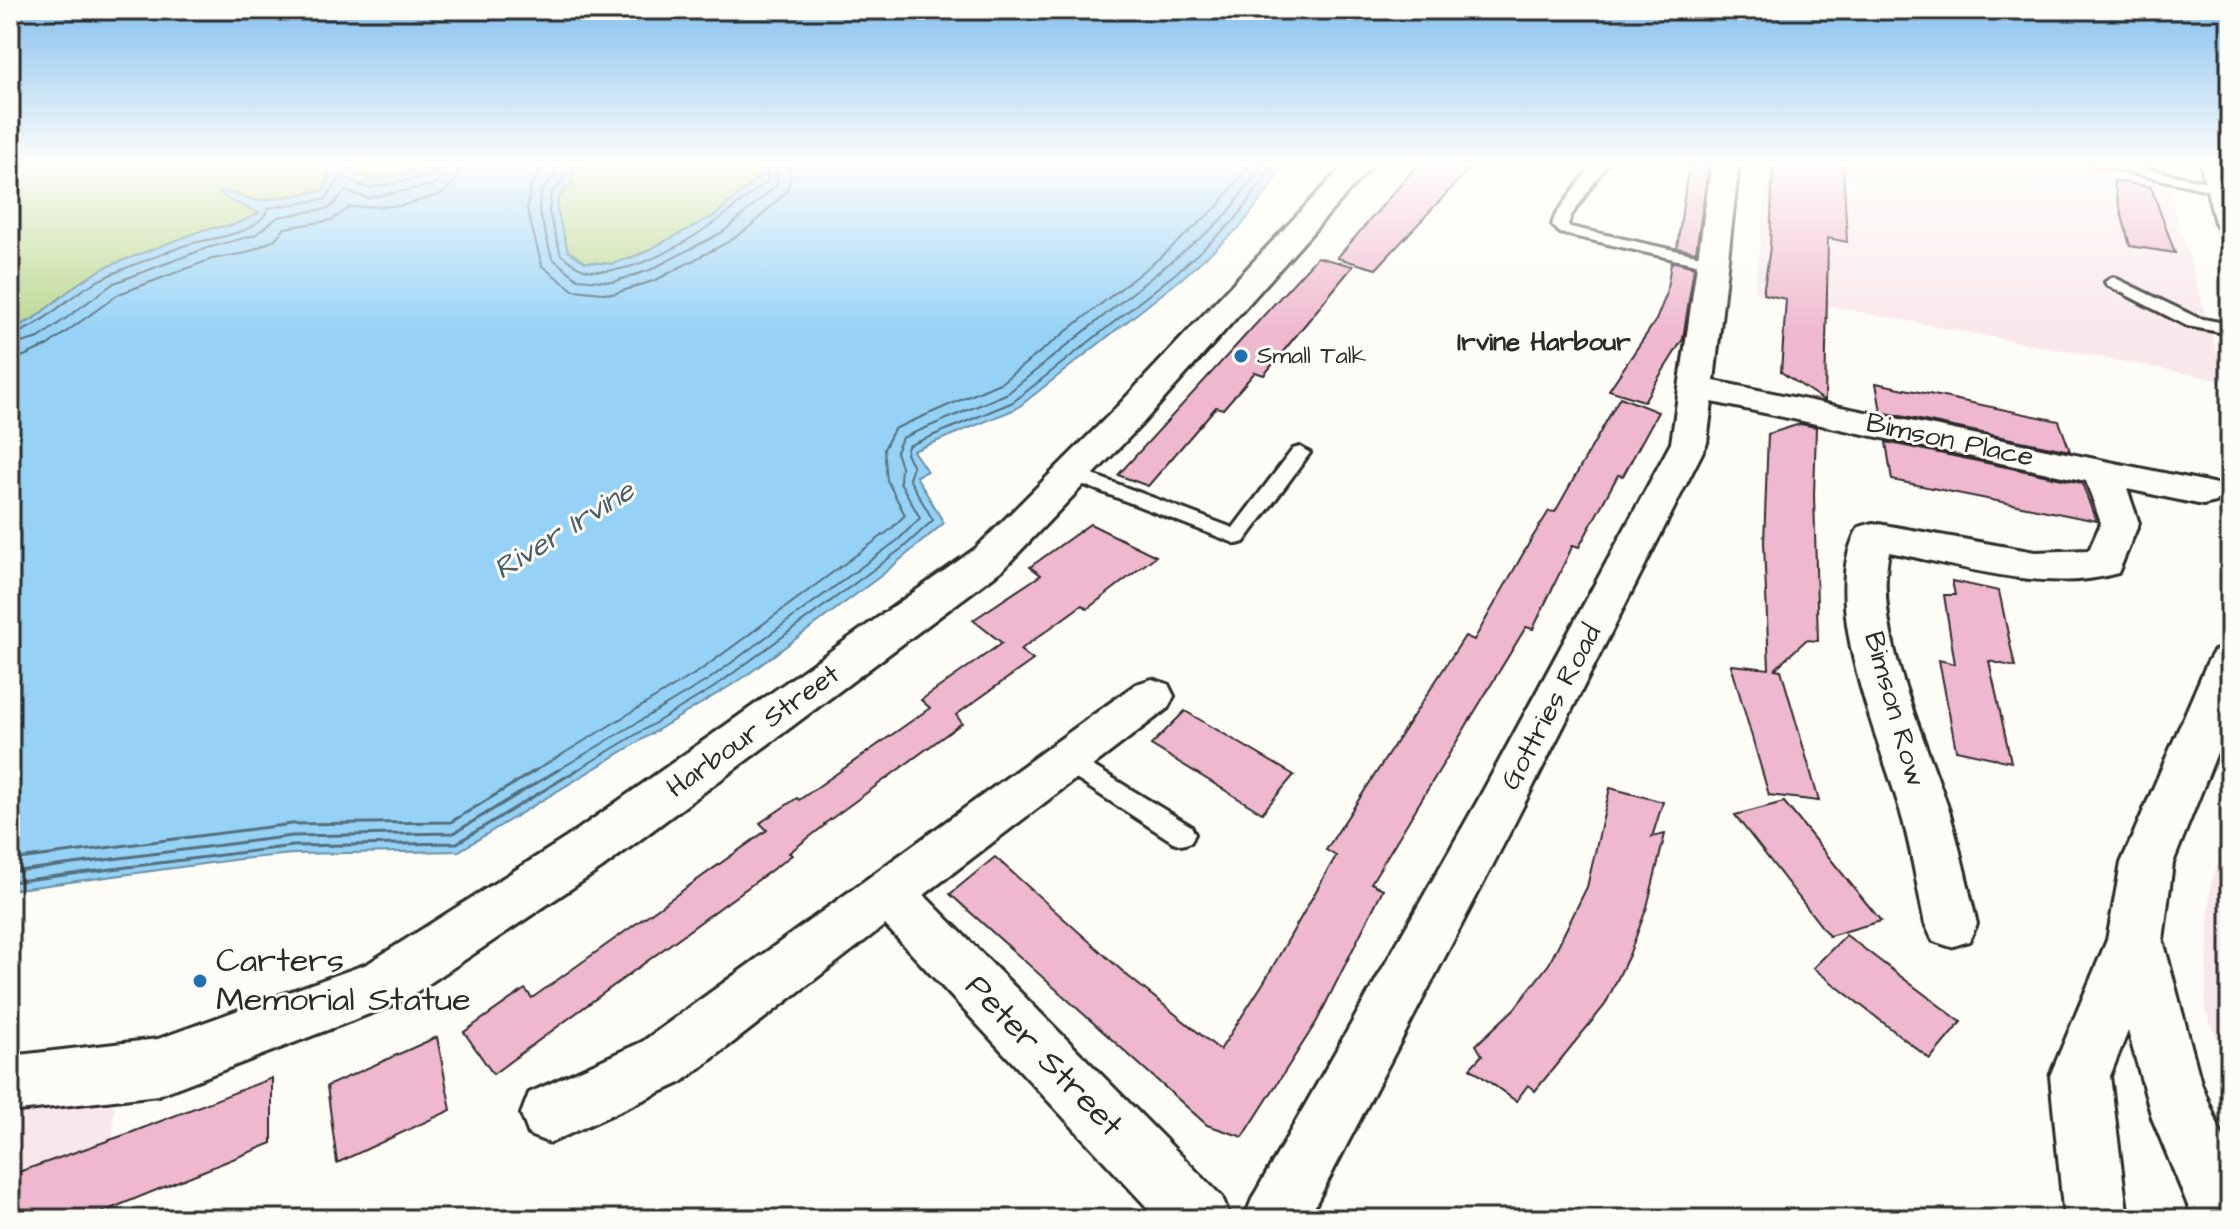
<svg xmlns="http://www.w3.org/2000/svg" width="2240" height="1229" viewBox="0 0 2240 1229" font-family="'Architects Daughter',sans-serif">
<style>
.built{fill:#f9e8eb}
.green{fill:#b9d68e;stroke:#72805c;stroke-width:2}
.water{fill:#95d2f6;stroke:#6b8fa5;stroke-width:2}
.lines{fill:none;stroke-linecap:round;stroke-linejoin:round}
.shore-far1{stroke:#556e7c;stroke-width:2}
.shore{stroke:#556e7c;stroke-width:3}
.building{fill:#efb8cf;stroke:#2b2b2b;stroke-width:2}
.lane-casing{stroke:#2b2b2b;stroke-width:6}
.street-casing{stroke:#2b2b2b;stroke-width:6}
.secondary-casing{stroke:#2b2b2b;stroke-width:6}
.lane{fill:#fdfcf7;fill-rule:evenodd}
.street{fill:#fdfcf7;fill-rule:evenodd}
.secondary{fill:#fdfcf7;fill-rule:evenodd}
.poi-dot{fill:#1f6fb2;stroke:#fdfcf7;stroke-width:3}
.labels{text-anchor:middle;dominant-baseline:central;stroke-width:6;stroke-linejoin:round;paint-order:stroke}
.far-poi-label{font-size:24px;fill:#2b2b2b;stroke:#fdfcf7;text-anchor:start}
.far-quarter-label{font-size:26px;font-weight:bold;fill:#2b2b2b;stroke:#fdfcf7}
.street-label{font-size:28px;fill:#2b2b2b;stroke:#fdfcf7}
.water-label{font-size:30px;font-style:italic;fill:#4b5d68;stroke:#fdfcf7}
.near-poi-label{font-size:34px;fill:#2b2b2b;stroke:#fdfcf7;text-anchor:start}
.near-street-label{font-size:34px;fill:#2b2b2b;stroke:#fdfcf7}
</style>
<rect width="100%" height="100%" fill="#fdfcf7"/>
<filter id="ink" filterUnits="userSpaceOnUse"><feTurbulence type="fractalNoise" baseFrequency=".0125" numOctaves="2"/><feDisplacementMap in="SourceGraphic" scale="16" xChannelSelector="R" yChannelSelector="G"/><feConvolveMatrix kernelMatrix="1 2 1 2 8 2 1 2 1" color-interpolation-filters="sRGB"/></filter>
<g filter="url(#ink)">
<!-- built -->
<g class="built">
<path d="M 1775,162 L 2167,162 L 2168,186 L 2225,381 L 1755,292 L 1767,176 L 1851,190 L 1848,173 Z"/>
<path d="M 2230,829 L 2230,1067 L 2205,1010 L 2210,886 Z"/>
<path d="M 114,1105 L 111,1219 L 10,1219 L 10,1111 Z"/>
</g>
<!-- green -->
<g class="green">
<path d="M 31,162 L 330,162 L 332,167 L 323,191 L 258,201 L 238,195 L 245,205 L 261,213 L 234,225 L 203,230 L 79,283 L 32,320 L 10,330 L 10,170 Z"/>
<path d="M 347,162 L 432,162 L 428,168 C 403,174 361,192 347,162 Z"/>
<path d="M 586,162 L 762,162 L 759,163 L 761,175 L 714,216 L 641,254 L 613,264 L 585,262 L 568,251 L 557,211 L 558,198 L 571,184 L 573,171 Z"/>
</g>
<!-- water -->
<path class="water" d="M 330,162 L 347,162 C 361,192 403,174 428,168 L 432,162 L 585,162 L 573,171 L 571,184 L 558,198 L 557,211 L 568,251 L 585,262 L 613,264 L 641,254 L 714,216 L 761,176 L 759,163 L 762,162 L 1285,162 L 1272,185 L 1241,226 L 1181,279 L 1016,409 L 913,451 L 927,471 L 916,476 L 944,523 L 882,575 L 743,678 L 459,851 L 293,854 L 240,859 L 10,890 L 10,330 L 32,320 L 79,283 L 106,267 L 203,230 L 234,225 L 260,213 L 227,199 L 217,190 L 258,201 L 323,191 L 330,179 Z"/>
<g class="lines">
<!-- shore-far1 -->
<g class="shore-far1">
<path d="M 545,162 L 530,188 L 527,209 L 542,266 L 573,290 L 613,294 L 656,280 L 728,242 L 751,226 L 787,191 L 791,176 L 789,162"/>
<path d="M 558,162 L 554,176 L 541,192 L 539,210 L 552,258 L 578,279 L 613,282 L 650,270 L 723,232 L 777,185 L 777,162"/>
<path d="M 571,162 L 563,181 L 551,194 L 549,212 L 561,255 C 569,260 578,269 588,270 C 645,280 725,217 767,181 L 767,162"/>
<path d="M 10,336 C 45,324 58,305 87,287 C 117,269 151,259 183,246 C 212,236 255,238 269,208 L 326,199 L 341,176 L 367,188 L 431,176 L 438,162"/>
<path d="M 10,346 L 39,338 L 114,283 L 207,248 L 255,235 L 278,217 L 330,208 L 345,191 L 368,198 L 432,185 L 444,177 L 448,162"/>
<path d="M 10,358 L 24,356 L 48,345 L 119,294 L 212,259 L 246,253 L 274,240 L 285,228 L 332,220 L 350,207 L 400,206 L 440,195 L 456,181 L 460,162"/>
<path d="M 533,772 L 701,670 L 890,530 L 905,515 L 887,480 L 884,449 L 894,429 L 1002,382 L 1162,256 L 1218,206 L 1251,162"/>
<path d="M 555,772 L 708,680 L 898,540 L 920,518 L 900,482 L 901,467 L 896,452 L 902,438 L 1008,393 L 1209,231 L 1227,214 L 1265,162"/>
<path d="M 574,772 L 713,688 L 904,547 L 933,520 L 909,479 L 913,466 L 906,454 L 908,446 L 1013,402 L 1176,273 L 1235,220 L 1276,162"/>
</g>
<!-- shore -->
<g class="shore">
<path d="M 10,860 L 292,824 L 451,822 L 536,770"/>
<path d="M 10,872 L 292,836 L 454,833 L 558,770"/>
<path d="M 10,882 L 293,846 L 457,843 L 577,770"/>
</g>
</g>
<!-- building -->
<g class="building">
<path d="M 1420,162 L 1476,162 L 1376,269 L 1337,258 Z"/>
<path d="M 1689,162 L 1709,162 L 1696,252 L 1677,248 Z"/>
<path d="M 1773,162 L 1843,162 L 1847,242 L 1828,238 L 1825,401 L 1781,372 L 1786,299 L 1763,294 L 1770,248 Z"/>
<path d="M 2113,181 L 2151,187 L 2175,253 L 2130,246 Z"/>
<path d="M 1317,257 L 1353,266 L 1264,375 L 1255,372 L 1223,409 L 1216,407 L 1148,486 L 1118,475 Z"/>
<path d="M 1675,262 L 1694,267 L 1683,339 L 1644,401 L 1609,390 L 1656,320 L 1666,295 L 1671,263 Z"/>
<path d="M 1876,383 L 2059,421 L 2070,451 L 1881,412 Z"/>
<path d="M 1620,397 L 1658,412 L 1623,476 L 1618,475 L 1579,547 L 1573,545 L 1533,629 L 1526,627 L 1371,883 L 1383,889 L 1317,1021 L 1243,1137 L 1207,1125 L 950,894 L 995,857 L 1129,977 L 1220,1050 L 1264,982 L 1336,856 L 1326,850 L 1465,636 L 1474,640 L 1532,538 L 1549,511 L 1555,512 Z"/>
<path d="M 1800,424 L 1816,427 L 1814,495 L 1818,641 L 1806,640 L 1775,669 L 1781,670 L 1819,801 L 1769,795 L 1731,665 L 1769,669 L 1764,543 L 1768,434 Z"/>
<path d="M 1886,442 L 2082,483 L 2096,521 L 1892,480 Z"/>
<path d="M 1090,524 L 1156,556 L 1087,609 L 1082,605 L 1020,650 L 1033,660 L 956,715 L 962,723 L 824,824 L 825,825 L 789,853 L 792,855 L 493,1074 L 464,1032 L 525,989 L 532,998 L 767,830 L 760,823 L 797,798 L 799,800 L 930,708 L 921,700 L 1002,643 L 973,620 L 1041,575 L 1030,567 Z"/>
<path d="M 1952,581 L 1999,591 L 2015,667 L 1989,661 L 2011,762 L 1956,750 L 1939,660 L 1955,664 L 1944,595 L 1955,595 Z"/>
<path d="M 1185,711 L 1294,775 L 1262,813 L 1151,745 Z"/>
<path d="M 1610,788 L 1663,802 L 1652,837 L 1665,834 L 1647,907 L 1629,955 L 1605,1005 L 1535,1091 L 1528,1085 L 1516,1101 L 1470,1068 L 1482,1055 L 1476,1045 L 1514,1009 L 1549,964 L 1587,887 Z"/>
<path d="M 1784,802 L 1881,921 L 1829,936 L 1735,815 Z"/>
<path d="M 1846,935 L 1961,1022 L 1930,1059 L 1813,968 Z"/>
<path d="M 437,1037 L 451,1110 L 337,1163 L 327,1086 Z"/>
<path d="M 272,1078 L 272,1143 L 100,1213 L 99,1219 L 10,1219 L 10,1175 L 130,1133 Z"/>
</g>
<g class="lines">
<defs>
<g id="lane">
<path d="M 1594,162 L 1608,162 L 1571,216 L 1568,224 L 1570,227 L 1719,260 L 1719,266 L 1713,268 L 1560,233 L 1552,225 L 1555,216 Z"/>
<path d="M 2084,162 L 2113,162 L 2221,185 L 2228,189 L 2221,193 Z"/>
<path d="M 2113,277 L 2198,318 L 2230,324 L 2230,334 L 2187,326 L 2107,285 L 2105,282 Z"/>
<path d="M 1300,447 L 1310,453 L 1244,542 L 1237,544 L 1066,478 L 1063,474 L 1073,468 L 1080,470 L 1233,528 L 1293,449 Z"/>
<path d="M 1065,749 L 1191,826 L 1195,834 L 1191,842 L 1182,845 L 1173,842 L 1056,766 L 1053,759 L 1056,752 Z"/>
</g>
<g id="street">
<path d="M 1347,162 L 1375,162 L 1140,426 L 1003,569 L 602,868 L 403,1001 L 158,1095 L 10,1112 L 10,1056 L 158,1039 L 367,964 L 566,838 L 975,549 L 1114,410 Z"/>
<path d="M 1712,162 L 1739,162 L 1714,381 L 2203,481 L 2216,484 L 2222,493 L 2216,502 L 2203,505 L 2127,489 L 2139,523 L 2118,573 C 2045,594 1962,566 1889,552 C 1872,631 1925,735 1949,811 C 1960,848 1968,887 1977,924 L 1969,941 L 1951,947 L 1933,941 L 1925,924 C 1917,886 1911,847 1900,810 C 1879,737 1816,597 1859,527 L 1873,523 L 2035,552 L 2089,550 L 2101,523 L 2086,481 L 1712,402 L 1707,443 L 1511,830 L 1308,1219 L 1244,1219 L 1253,1197 L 1477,802 L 1671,443 Z"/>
<path d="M 1152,679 L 1168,684 L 1174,696 L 1168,708 L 924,895 L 1222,1197 L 1231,1219 L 1158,1219 L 885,925 L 682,1082 L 550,1143 L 529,1135 L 521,1114 L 529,1093 L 642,1042 L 1136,684 Z"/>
</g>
<g id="secondary">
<path d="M 2200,162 L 2228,162 L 2230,232 L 2219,229 L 2215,223 Z"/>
<path d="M 2230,646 L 2230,720 L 2173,863 L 2163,940 L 2201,1083 L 2230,1155 L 2230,1219 L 2195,1219 L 2189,1208 L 2152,1118 L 2128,1031 L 2110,1076 L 2128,1219 L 2064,1219 L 2050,1076 L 2107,940 L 2121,863 L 2207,663 L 2214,651 Z"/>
</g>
</defs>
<!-- lane casing -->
<use href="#lane" class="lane-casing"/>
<!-- street casing -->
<use href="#street" class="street-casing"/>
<!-- secondary casing -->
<use href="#secondary" class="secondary-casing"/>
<!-- lane -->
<use href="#lane" class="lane"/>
<!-- street -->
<use href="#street" class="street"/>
<!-- secondary -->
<use href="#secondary" class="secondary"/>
</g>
</g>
<!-- sky -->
<linearGradient id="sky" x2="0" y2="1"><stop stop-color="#87c0ee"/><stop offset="0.49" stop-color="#fefefb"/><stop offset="1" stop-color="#fefefb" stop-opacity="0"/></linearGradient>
<rect width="2240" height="334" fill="url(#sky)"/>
<!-- markers -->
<g class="poi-dot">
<circle cx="1241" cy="356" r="8"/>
<circle cx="200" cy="981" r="8"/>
</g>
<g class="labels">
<!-- far-poi labels -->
<g class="far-poi-label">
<text x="1257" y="356">Small Talk</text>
</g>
<!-- far-quarter labels -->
<g class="far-quarter-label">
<text x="1544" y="342">Irvine Harbour</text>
</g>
<!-- street labels -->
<g class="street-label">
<text transform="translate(1950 440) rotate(12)">Bimson Place</text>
<text transform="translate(1551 707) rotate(-62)">Gottries Road</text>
<text transform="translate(1895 709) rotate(74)">Bimson Row</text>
<text transform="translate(753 731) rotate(-36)">Harbour Street</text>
</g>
<!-- water labels -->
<g class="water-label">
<text transform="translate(564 530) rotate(-32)">River Irvine</text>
</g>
<!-- near-poi labels -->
<g class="near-poi-label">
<text x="216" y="961">Carters<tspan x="216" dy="39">Memorial Statue</tspan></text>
</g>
<!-- near-street labels -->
<g class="near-street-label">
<text transform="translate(1044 1056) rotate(46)">Peter Street</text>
</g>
</g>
<!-- margin -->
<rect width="2240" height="1229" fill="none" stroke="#fdfcf7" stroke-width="40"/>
<rect x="20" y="20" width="2200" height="1189" fill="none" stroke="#2b2b2b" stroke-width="3" filter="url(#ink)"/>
</svg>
